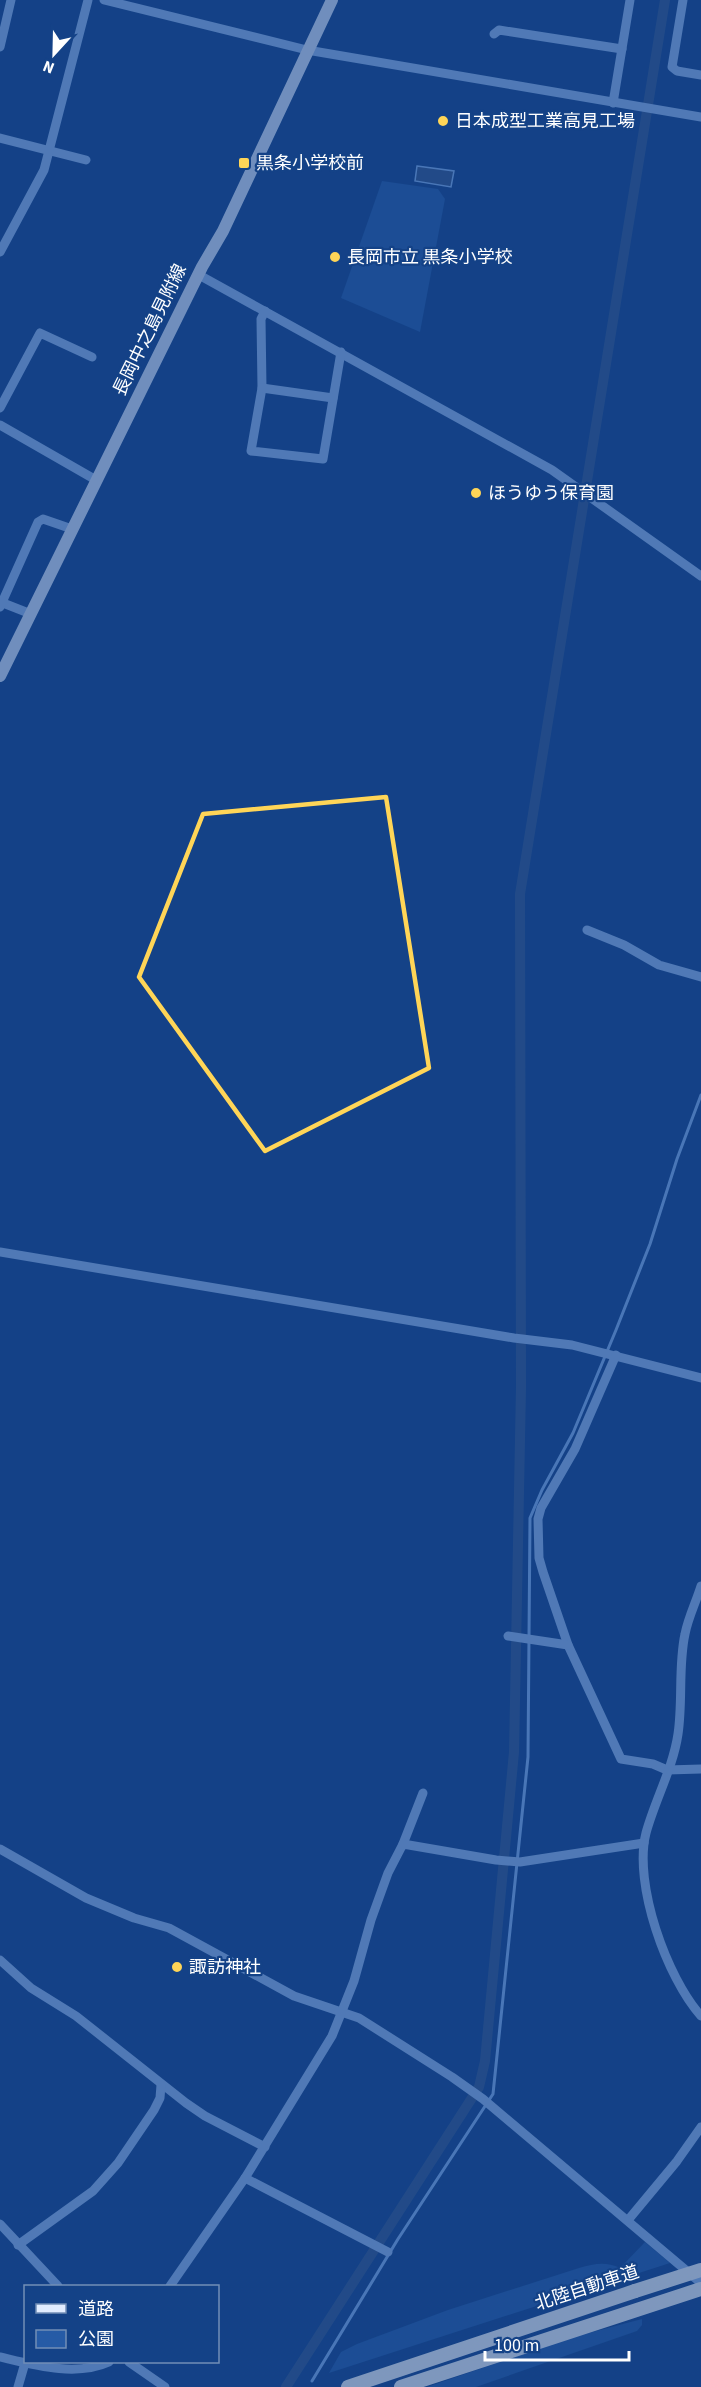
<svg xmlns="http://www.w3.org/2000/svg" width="701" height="2387" viewBox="0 0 701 2387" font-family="'Source Sans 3','Noto Sans JP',sans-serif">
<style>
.green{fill:#265ba6}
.water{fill:#34568a;stroke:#8bb7f2;stroke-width:1.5}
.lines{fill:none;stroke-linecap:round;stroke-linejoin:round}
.stream{stroke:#8bb7f2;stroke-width:3}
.canal{stroke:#34568a;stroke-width:10}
.minor{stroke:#99bcef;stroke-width:9}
.major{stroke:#e1ecff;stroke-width:12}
.highway{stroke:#fff;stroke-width:14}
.highway-bridge{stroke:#fff;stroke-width:14}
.marked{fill:none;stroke:#ffd557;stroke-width:4.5;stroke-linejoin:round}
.poi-dot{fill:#ffd557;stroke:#144287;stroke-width:2}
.labels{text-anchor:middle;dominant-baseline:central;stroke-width:4.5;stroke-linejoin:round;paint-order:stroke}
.poi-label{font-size:18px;fill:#fff;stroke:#144287;text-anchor:start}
.street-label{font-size:18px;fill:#fff;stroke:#144287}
</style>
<rect width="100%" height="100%" fill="#144287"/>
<!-- green -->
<g class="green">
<path d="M 382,181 L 438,189 L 445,199 L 420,332 L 341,298 Z"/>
<path d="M 645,2242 L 670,2263 L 329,2373 L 341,2352 L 357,2344 L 448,2310 L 579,2268 C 594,2264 605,2261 620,2268 Z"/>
<path d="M 642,2319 L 642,2325 L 637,2331 L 476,2387 L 427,2387 L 573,2337 Z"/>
</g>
<!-- water -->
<path class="water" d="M 417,166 L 454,171 L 451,187 L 415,181 Z"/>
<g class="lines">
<!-- stream -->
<path class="stream" d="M 312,2381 L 398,2239 L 493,2094 L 528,1757 L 530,1518 L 542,1490 L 573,1433 L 616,1330 L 650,1244 L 677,1159 L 701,1095"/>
<!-- canal -->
<path class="canal" d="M 286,2387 L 479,2087 L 485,2061 L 514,1752 L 521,1387 L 520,894 L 665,0"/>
<!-- minor -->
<g class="minor">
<path d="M 104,0 L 307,50 L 701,117"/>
<path d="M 683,0 L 672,67 L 677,71 L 701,75"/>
<path d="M 494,34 L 499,30 L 622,49"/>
<path d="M 0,47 L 11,0"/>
<path d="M 613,103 L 630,0"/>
<path d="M 0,138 L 86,160"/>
<path d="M 0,252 L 44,170 L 88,0"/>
<path d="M 199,275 L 552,470 L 701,576"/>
<path d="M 265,311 L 261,319 L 262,388 L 251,451 L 323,459 L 341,352"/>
<path d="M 262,388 L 333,398"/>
<path d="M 0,408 L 40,333 L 92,357"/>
<path d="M 0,425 L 96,480"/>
<path d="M 3,603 L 31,614"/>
<path d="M 0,607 L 38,522 L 43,519 L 72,529"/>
<path d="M 587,930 L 624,945 L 659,965 L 701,977"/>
<path d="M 0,1252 L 514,1338 L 572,1345 L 701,1378"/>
<path d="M 616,1355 L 575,1449 L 541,1508 L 538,1519 L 539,1558 L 543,1572 L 568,1645 L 621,1759 L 653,1764 L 667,1770 L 701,1769"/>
<path d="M 701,1586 C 696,1602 688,1618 685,1634 C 678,1666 683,1701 678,1734 C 673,1768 655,1800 646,1833 C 633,1884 667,1978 701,2016"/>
<path d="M 508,1636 L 568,1645"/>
<path d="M 403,1844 L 423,1793"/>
<path d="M 0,1849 L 86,1898 L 134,1918 L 169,1928 L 294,1996 L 359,2018 L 452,2077 L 483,2099 L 701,2283"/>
<path d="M 0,1960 L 31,1988 L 76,2016 L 186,2103 L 205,2116 L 265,2147"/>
<path d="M 245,2178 L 388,2252"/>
<path d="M 628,2220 L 677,2161 L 701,2127"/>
<path d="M 0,2224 L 58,2286"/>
<path d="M 18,2245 L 93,2191 L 118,2163 L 154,2110 L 160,2098 L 161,2085"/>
<path d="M 170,2286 L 245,2178 L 332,2036 L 354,1981 L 371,1920 L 388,1873 L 403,1844 L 496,1860 L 520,1862 L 644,1843"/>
<path d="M 0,2357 C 34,2365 76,2377 109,2362"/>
<path d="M 129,2362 L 165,2387"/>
<path d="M 18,2387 L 25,2363"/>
</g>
<!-- major -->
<path class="major" d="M 0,676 L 202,267 L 223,231 L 332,0"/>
<!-- highway -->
<g class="highway">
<path d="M 348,2387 L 635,2291"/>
<path d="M 401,2387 L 701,2289"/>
</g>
<!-- highway-bridge -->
<path class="highway-bridge" d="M 635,2291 L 701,2270"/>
</g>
<!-- marked area -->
<path d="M0 0H701V2387H0ZM 386,797 L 429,1068 L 265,1151 L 139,977 L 203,814 Z" fill="#144287" fill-opacity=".55" fill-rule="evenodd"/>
<path class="marked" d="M 386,797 L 429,1068 L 265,1151 L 139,977 L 203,814 Z"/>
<!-- markers -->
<g class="poi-dot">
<circle cx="443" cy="121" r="6"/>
<rect x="238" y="157" width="12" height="12" rx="3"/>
<circle cx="335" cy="257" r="6"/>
<circle cx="476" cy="493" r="6"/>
<circle cx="177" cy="1967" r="6"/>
</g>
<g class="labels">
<!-- poi labels -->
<g class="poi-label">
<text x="455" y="121">日本成型工業高見工場</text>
<text x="256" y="163">黒条小学校前</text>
<text x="347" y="257">長岡市立 黒条小学校</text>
<text x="488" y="493">ほうゆう保育園</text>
<text x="189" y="1967">諏訪神社</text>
</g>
<!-- street labels -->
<g class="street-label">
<text transform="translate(150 330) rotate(-64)">長岡中之島見附線</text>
<text transform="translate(587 2288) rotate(-18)">北陸自動車道</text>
</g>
</g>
<!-- legend -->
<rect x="24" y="2285" width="195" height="78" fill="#144287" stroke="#728eb7" stroke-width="1.5"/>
<rect x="36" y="2304" width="30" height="9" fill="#e1ecff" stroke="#728eb7" stroke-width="1.5"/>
<text x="78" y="2315" font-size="18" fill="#ffffff">道路</text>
<rect x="36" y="2330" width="30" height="18" fill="#265ba6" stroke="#728eb7" stroke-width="1.5"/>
<text x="78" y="2345" font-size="18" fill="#ffffff">公園</text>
<!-- north arrow -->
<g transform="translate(54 54) rotate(202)" stroke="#144287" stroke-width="4.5" paint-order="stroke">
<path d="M0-4.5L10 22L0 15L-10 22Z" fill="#ffffff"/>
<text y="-9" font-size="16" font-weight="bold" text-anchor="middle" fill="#ffffff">N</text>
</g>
<!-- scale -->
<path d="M485 2351v9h144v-9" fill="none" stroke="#ffffff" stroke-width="3"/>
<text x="494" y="2351" font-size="18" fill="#ffffff" stroke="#144287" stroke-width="4.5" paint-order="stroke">100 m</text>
</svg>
